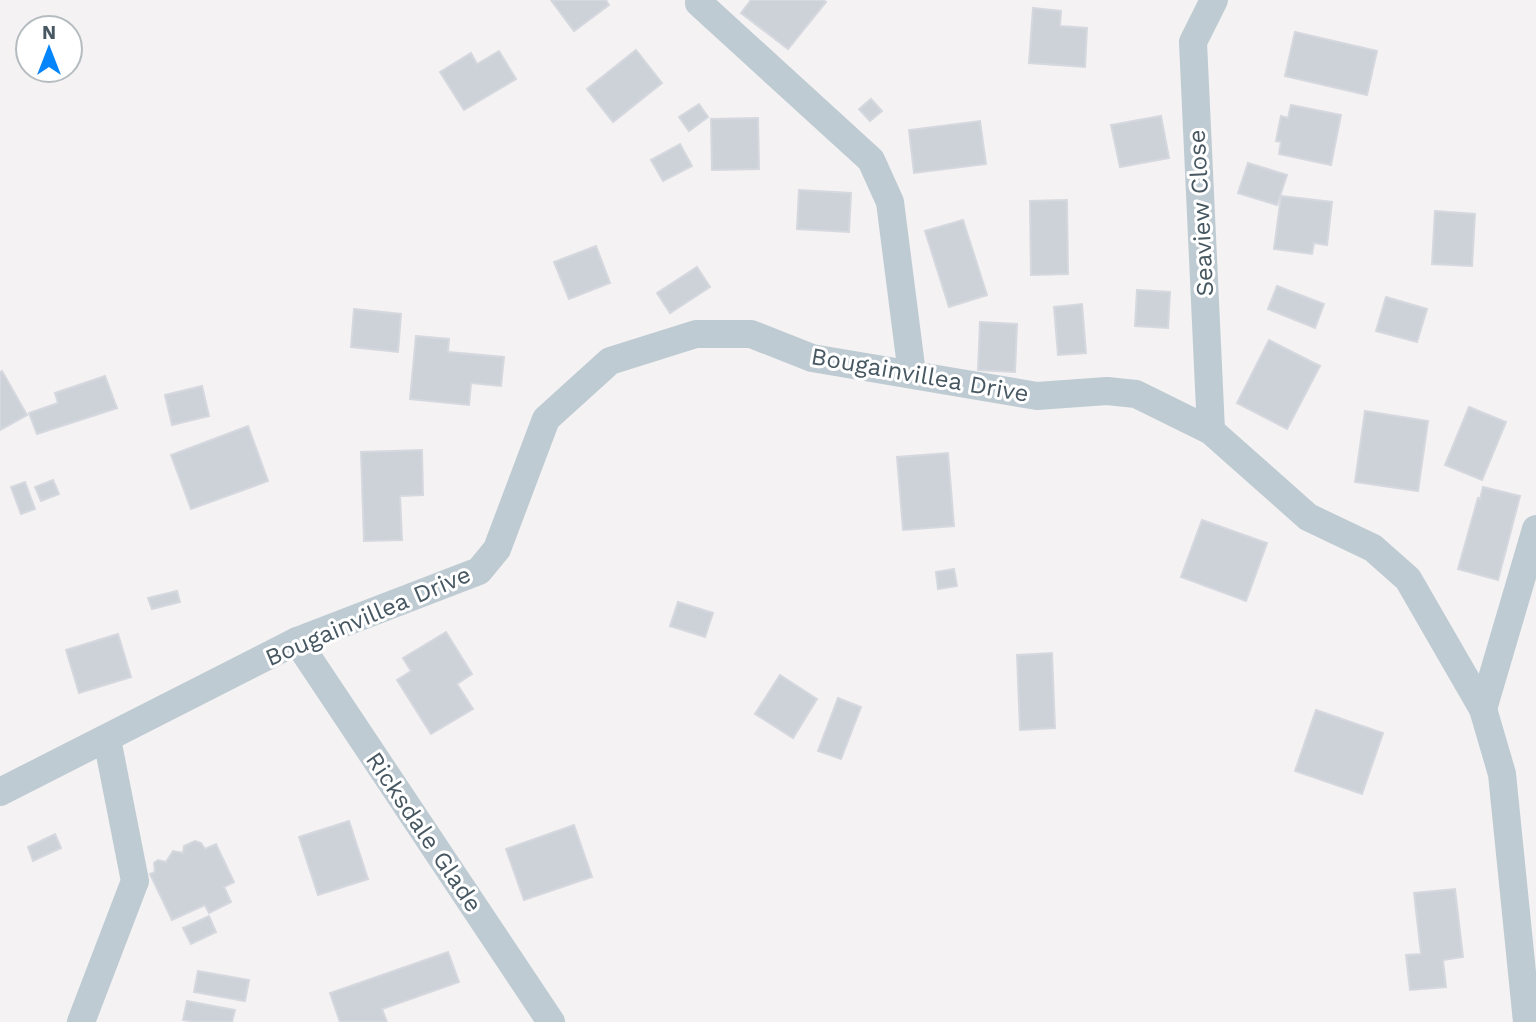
<svg xmlns="http://www.w3.org/2000/svg" width="1536" height="1022" viewBox="0 0 1536 1022" font-family="'Work Sans',sans-serif">
<style>
.building{fill:#cdd2d8;stroke:#d5d8de;stroke-width:2}
.lines{fill:none;stroke-linecap:round;stroke-linejoin:round}
.minor{stroke:#becbd3;stroke-width:28}
.labels{text-anchor:middle;dominant-baseline:central;stroke-width:6;stroke-linejoin:round;paint-order:stroke}
.street-label{font-size:24px;fill:#475862;stroke:#fff}
</style>
<rect width="100%" height="100%" fill="#f4f2f2"/>
<!-- building -->
<g class="building">
<path d="M 551,0 L 606,0 L 609,5 L 574,31 Z"/>
<path d="M 751,0 L 823,0 L 826,2 L 788,49 L 741,13 Z"/>
<path d="M 1033,8 L 1061,11 L 1060,26 L 1087,28 L 1085,67 L 1029,63 Z"/>
<path d="M 1295,32 L 1377,51 L 1367,95 L 1285,76 Z"/>
<path d="M 636,50 L 662,83 L 613,122 L 587,89 Z"/>
<path d="M 499,51 L 516,79 L 464,110 L 440,72 L 471,53 L 477,64 Z"/>
<path d="M 871,99 L 882,111 L 870,121 L 859,109 Z"/>
<path d="M 699,104 L 708,117 L 689,131 L 679,117 Z"/>
<path d="M 1291,105 L 1341,115 L 1331,165 L 1279,154 L 1281,142 L 1276,141 L 1281,116 L 1288,118 Z"/>
<path d="M 1161,116 L 1169,158 L 1120,167 L 1111,125 Z"/>
<path d="M 758,118 L 759,169 L 712,170 L 711,119 Z"/>
<path d="M 980,121 L 986,164 L 914,173 L 909,130 Z"/>
<path d="M 680,144 L 692,166 L 663,181 L 651,160 Z"/>
<path d="M 1248,163 L 1287,175 L 1277,205 L 1238,193 Z"/>
<path d="M 799,190 L 851,193 L 849,232 L 797,229 Z"/>
<path d="M 1281,196 L 1332,202 L 1327,245 L 1314,243 L 1312,254 L 1274,249 Z"/>
<path d="M 1067,200 L 1068,274 L 1031,275 L 1030,201 Z"/>
<path d="M 1435,211 L 1475,214 L 1472,266 L 1432,264 Z"/>
<path d="M 963,220 L 987,295 L 949,307 L 925,231 Z"/>
<path d="M 596,246 L 610,283 L 569,299 L 554,262 Z"/>
<path d="M 697,267 L 710,287 L 670,313 L 657,293 Z"/>
<path d="M 1277,286 L 1324,304 L 1315,328 L 1268,309 Z"/>
<path d="M 1137,290 L 1170,292 L 1168,328 L 1135,326 Z"/>
<path d="M 1386,297 L 1427,309 L 1417,342 L 1376,331 Z"/>
<path d="M 1082,304 L 1086,353 L 1058,355 L 1054,307 Z"/>
<path d="M 354,309 L 401,314 L 398,352 L 351,347 Z"/>
<path d="M 980,322 L 1017,324 L 1015,372 L 978,370 Z"/>
<path d="M 416,336 L 449,339 L 448,352 L 504,357 L 501,386 L 471,383 L 469,405 L 410,399 Z"/>
<path d="M 1269,340 L 1320,366 L 1287,429 L 1237,403 Z"/>
<path d="M 2,371 L 27,415 L 0,430 L 0,372 Z"/>
<path d="M 105,376 L 117,408 L 37,434 L 29,413 L 58,403 L 55,393 Z"/>
<path d="M 202,386 L 209,416 L 172,425 L 165,395 Z"/>
<path d="M 1469,407 L 1506,422 L 1482,480 L 1445,465 Z"/>
<path d="M 1365,411 L 1428,421 L 1418,491 L 1355,482 Z"/>
<path d="M 248,426 L 268,481 L 191,509 L 171,455 Z"/>
<path d="M 422,450 L 423,495 L 400,496 L 402,540 L 364,541 L 361,452 Z"/>
<path d="M 948,453 L 954,526 L 903,530 L 897,457 Z"/>
<path d="M 53,480 L 59,494 L 41,501 L 35,487 Z"/>
<path d="M 25,482 L 35,509 L 21,514 L 11,487 Z"/>
<path d="M 1483,487 L 1520,496 L 1498,580 L 1458,569 L 1478,498 L 1480,499 Z"/>
<path d="M 1202,520 L 1267,543 L 1246,601 L 1181,577 Z"/>
<path d="M 954,569 L 957,586 L 938,589 L 936,572 Z"/>
<path d="M 177,591 L 180,602 L 152,609 L 148,598 Z"/>
<path d="M 678,602 L 713,613 L 705,637 L 670,626 Z"/>
<path d="M 446,632 L 472,674 L 457,684 L 473,709 L 431,734 L 397,680 L 411,671 L 403,658 Z"/>
<path d="M 118,634 L 131,677 L 79,693 L 66,650 Z"/>
<path d="M 1052,653 L 1055,728 L 1020,730 L 1017,655 Z"/>
<path d="M 780,675 L 817,699 L 793,738 L 755,714 Z"/>
<path d="M 838,698 L 861,707 L 841,759 L 818,751 Z"/>
<path d="M 1316,710 L 1383,733 L 1362,794 L 1295,771 Z"/>
<path d="M 349,821 L 368,879 L 318,895 L 299,837 Z"/>
<path d="M 574,825 L 592,877 L 524,900 L 506,849 Z"/>
<path d="M 55,834 L 61,848 L 33,861 L 28,847 Z"/>
<path d="M 195,841 L 201,843 L 205,849 L 216,844 L 234,882 L 224,887 L 231,902 L 209,913 L 205,905 L 172,920 L 150,874 L 155,872 L 154,863 L 158,860 L 166,862 L 173,851 L 183,853 L 184,846 Z"/>
<path d="M 1455,889 L 1463,957 L 1443,960 L 1446,987 L 1410,990 L 1406,955 L 1421,954 L 1414,893 Z"/>
<path d="M 209,916 L 216,932 L 191,944 L 183,928 Z"/>
<path d="M 448,952 L 459,982 L 382,1009 L 387,1022 L 340,1022 L 330,993 Z"/>
<path d="M 198,971 L 249,980 L 245,1001 L 194,992 Z"/>
<path d="M 187,1001 L 235,1010 L 232,1022 L 196,1022 L 183,1020 Z"/>
</g>
<g class="lines">
<!-- minor -->
<g class="minor">
<path d="M 699,3 L 871,160 L 890,202 L 912,374"/>
<path d="M 1211,431 L 1193,42 L 1214,0"/>
<path d="M 297,641 L 551,1022"/>
<path d="M 1483,709 L 1536,529"/>
<path d="M 0,792 L 297,641 L 479,571 L 497,549 L 546,419 L 610,361 L 696,334 L 751,334 L 812,358 L 1037,396 L 1107,391 L 1136,394 L 1211,431 L 1308,517 L 1373,548 L 1408,579 L 1483,709 L 1502,774 L 1527,1022"/>
<path d="M 81,1022 L 135,881 L 107,739"/>
</g>
</g>
<g class="labels">
<!-- street labels -->
<g class="street-label">
<text transform="translate(1201 213) rotate(-93)">Seaview Close</text>
<text transform="translate(920 375) rotate(10)">Bougainvillea Drive</text>
<text transform="translate(368 616) rotate(-23)">Bougainvillea Drive</text>
<text transform="translate(424 832) rotate(56)">Ricksdale Glade</text>
</g>
</g>
<!-- north arrow -->
<g transform="translate(49 49)"><circle r="33" fill="#ffffff" stroke="#b5bcc0" stroke-width="2"/>
<path d="M0-5L12 26L0 18L-12 26Z" fill="#0585fb"/>
<text y="-10" font-size="19" font-weight="bold" text-anchor="middle" fill="#475862">N</text>
</g>
</svg>
